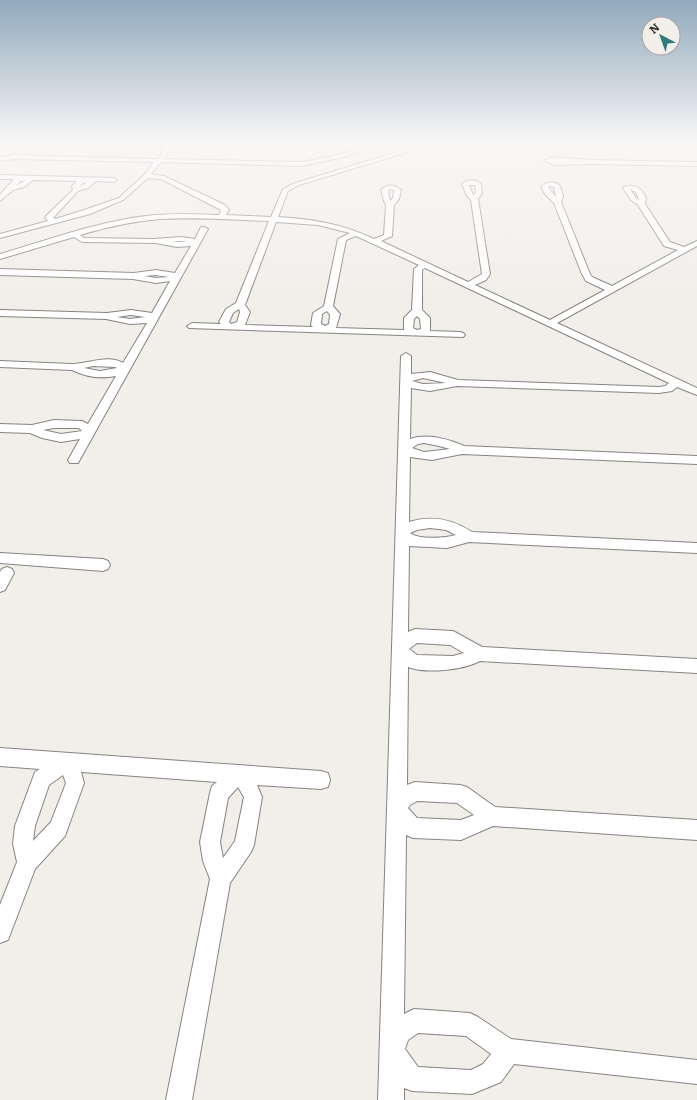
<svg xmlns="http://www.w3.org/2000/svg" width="697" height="1100" viewBox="0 0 697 1100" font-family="Literata,serif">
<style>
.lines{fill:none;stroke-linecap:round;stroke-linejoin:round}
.minor-casing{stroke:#878480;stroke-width:2}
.minor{fill:#fff;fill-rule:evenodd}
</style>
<rect width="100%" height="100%" fill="#f2eeea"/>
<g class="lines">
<defs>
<g id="minor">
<path d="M 0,144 L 6,144 L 0,148 Z"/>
<path d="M 161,144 L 167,144 L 169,149 L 164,159 L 301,162 L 335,156 L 353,150 L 362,144 L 368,144 L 364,149 L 348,156 L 301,166 L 161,162 L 151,174 L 164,176 L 225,205 L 229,210 L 226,215 L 271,217 L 283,189 L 295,183 L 424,144 L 434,144 L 299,185 L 288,191 L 278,217 C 313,219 343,224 374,239 L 384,235 L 386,205 L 384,201 L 381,190 C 387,184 395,184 401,190 L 399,199 L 394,205 L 392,236 L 381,241 L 468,282 L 482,274 L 471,200 L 467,196 L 462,184 C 467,179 476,179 481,184 L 482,193 L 478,199 L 490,274 L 486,280 L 475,285 L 550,320 L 605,290 L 586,281 L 582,274 L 554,203 L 545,194 L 541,187 C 546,181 555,181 560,186 L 563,196 L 561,202 L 590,274 L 592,277 L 612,286 L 678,250 L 664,246 L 638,205 L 631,200 L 623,188 L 624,187 C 635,183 641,188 646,198 L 645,204 L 670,242 L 684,247 L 697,241 L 697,246 L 557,323 L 697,388 L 697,395 L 677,387 L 672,391 L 659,393 L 457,386 L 430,391 L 411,388 L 410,439 C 428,433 448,439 464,446 L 697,456 L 697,464 L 462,454 L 432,460 L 410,457 L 409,522 C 432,515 452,519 472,532 L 697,543 L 697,553 L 469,542 L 447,548 L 409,546 L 408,632 L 415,629 L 453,631 L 482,647 L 697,659 L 697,673 L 480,661 C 463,670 426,674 408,667 L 407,785 L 415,782 L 460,785 L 467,787 L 495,807 L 697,820 L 697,840 L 493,826 L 461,840 L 413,838 L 406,835 L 404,1014 L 414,1009 L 470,1013 L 478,1017 L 511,1039 L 697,1060 L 697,1084 L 514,1064 L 501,1082 L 472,1094 L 412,1091 L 404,1088 L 404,1100 L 378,1100 L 401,356 L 406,353 L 411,356 L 411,374 L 430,372 L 458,380 L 659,387 L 665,386 L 669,383 L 425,268 L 422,270 L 422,310 L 430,318 L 430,331 L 460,332 L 463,333 L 465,335 L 463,337 L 189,328 L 187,326 L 192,323 L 221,324 L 219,322 L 226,309 L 236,303 L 269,221 C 233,220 197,217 161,219 C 134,221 107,227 80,235 L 84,238 L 154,239 L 181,237 L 195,239 L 201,227 L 204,227 L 208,229 L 78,463 L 70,463 L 68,460 L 80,439 L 61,442 L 42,438 L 30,433 L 0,432 L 0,424 L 32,425 L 54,420 L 82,421 L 88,424 L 116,376 C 101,379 86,377 72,370 L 0,367 L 0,361 C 24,362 48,363 71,364 C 88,364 108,354 123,363 L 147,323 L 130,324 L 106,319 L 0,316 L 0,310 L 107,313 L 131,310 L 152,313 L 170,281 L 156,283 L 133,279 L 0,275 L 0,269 L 134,273 L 156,270 L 175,273 L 191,246 L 177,247 L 156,243 L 82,242 L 74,237 L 0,259 L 0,254 C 48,240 96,222 146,216 C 170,213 195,214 219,215 L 221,210 L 161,179 L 148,178 L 123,200 L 90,214 L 0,238 L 0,234 L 48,221 L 45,218 L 46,216 L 73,190 L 72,186 L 77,181 L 33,180 L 24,187 L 13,190 L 0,201 L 0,195 L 14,179 L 0,179 L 0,175 L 114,178 L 117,180 L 114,182 L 96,181 L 88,188 L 78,191 L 53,218 L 55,219 L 84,210 L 119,198 L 144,175 L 154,162 L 14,159 L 0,161 L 0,157 L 14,155 L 158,159 L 163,149 ZM 26,180 L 15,186 L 21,181 ZM 87,182 L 79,187 L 83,183 ZM 469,185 L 475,185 L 476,193 L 473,195 ZM 550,186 L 554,187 L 556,197 L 548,187 ZM 391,189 L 394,191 L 393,198 L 390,201 L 388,191 ZM 630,189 L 636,192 L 639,200 L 636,198 ZM 276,222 L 318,225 L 350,233 L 338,239 L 324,306 L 313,313 L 311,325 L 313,327 L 245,325 L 250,312 L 245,305 ZM 356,236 L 419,265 L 414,269 L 412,310 L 404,318 L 404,330 L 336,328 L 340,314 L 333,306 L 346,240 ZM 181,241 L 187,242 L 171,242 ZM 156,275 L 169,277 L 156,278 L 144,276 ZM 239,309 L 240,312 L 237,322 L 231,324 L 229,322 L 233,313 ZM 327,311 L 330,315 L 329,324 L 325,326 L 321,324 L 322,314 ZM 131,315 L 145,317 L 130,319 L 117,317 ZM 417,316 L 420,319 L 421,329 L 417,330 L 413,328 L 414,319 ZM 93,366 L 115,367 L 117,368 L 100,371 L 84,368 ZM 423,378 L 446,383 L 423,384 L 412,381 ZM 54,428 L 79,428 L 82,431 L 61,434 L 43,430 ZM 424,443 L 439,446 L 450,449 L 424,452 L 412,448 L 418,444 ZM 430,528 L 446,530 L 456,535 C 446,538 419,540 410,533 L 417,530 ZM 417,643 L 450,645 L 464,653 L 453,656 L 417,655 L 409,649 ZM 417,801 L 457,803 L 474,815 L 461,820 L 417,818 L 408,808 L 410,805 ZM 418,1033 L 466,1036 L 491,1054 L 483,1064 L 471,1070 L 418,1067 L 405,1049 L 408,1040 Z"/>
<path d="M 552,157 L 591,160 L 697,162 L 697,166 L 591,164 L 555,165 L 544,161 Z"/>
<path d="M 0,553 L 103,559 L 108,561 L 110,565 L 108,569 L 103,571 L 0,563 Z"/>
<path d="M 7,567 L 12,569 L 14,573 L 5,590 L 0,592 L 0,572 L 2,569 Z"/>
<path d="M 0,748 L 321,771 L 328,773 L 330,780 L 328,787 L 321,789 L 257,785 L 262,797 L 254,845 L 251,852 L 230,883 L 192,1100 L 166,1100 L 210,879 L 203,861 L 200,842 L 210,793 L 212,786 L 217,782 L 81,772 L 84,783 L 65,836 L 35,869 L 8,940 L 0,943 L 0,905 L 17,862 L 13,844 L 15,826 L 35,772 L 40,769 L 0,766 ZM 63,775 L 66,783 L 51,822 L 33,841 L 35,826 L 49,785 ZM 238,787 L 244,797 L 235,841 L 223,858 L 220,842 L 228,798 Z"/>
</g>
</defs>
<!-- minor casing -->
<use href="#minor" class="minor-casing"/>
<!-- minor -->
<use href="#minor" class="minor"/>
</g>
<!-- sky -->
<linearGradient id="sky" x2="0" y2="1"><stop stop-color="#91a9bd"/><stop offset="0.48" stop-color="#f9f7f6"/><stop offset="1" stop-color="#f9f7f6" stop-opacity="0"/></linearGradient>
<rect width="697" height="298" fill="url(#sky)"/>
<!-- north arrow -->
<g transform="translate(661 36) rotate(319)"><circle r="19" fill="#f2eeea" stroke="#a5a29f"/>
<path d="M0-3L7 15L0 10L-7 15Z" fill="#307a7b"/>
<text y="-6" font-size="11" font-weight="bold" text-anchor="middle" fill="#31302e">N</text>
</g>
</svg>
